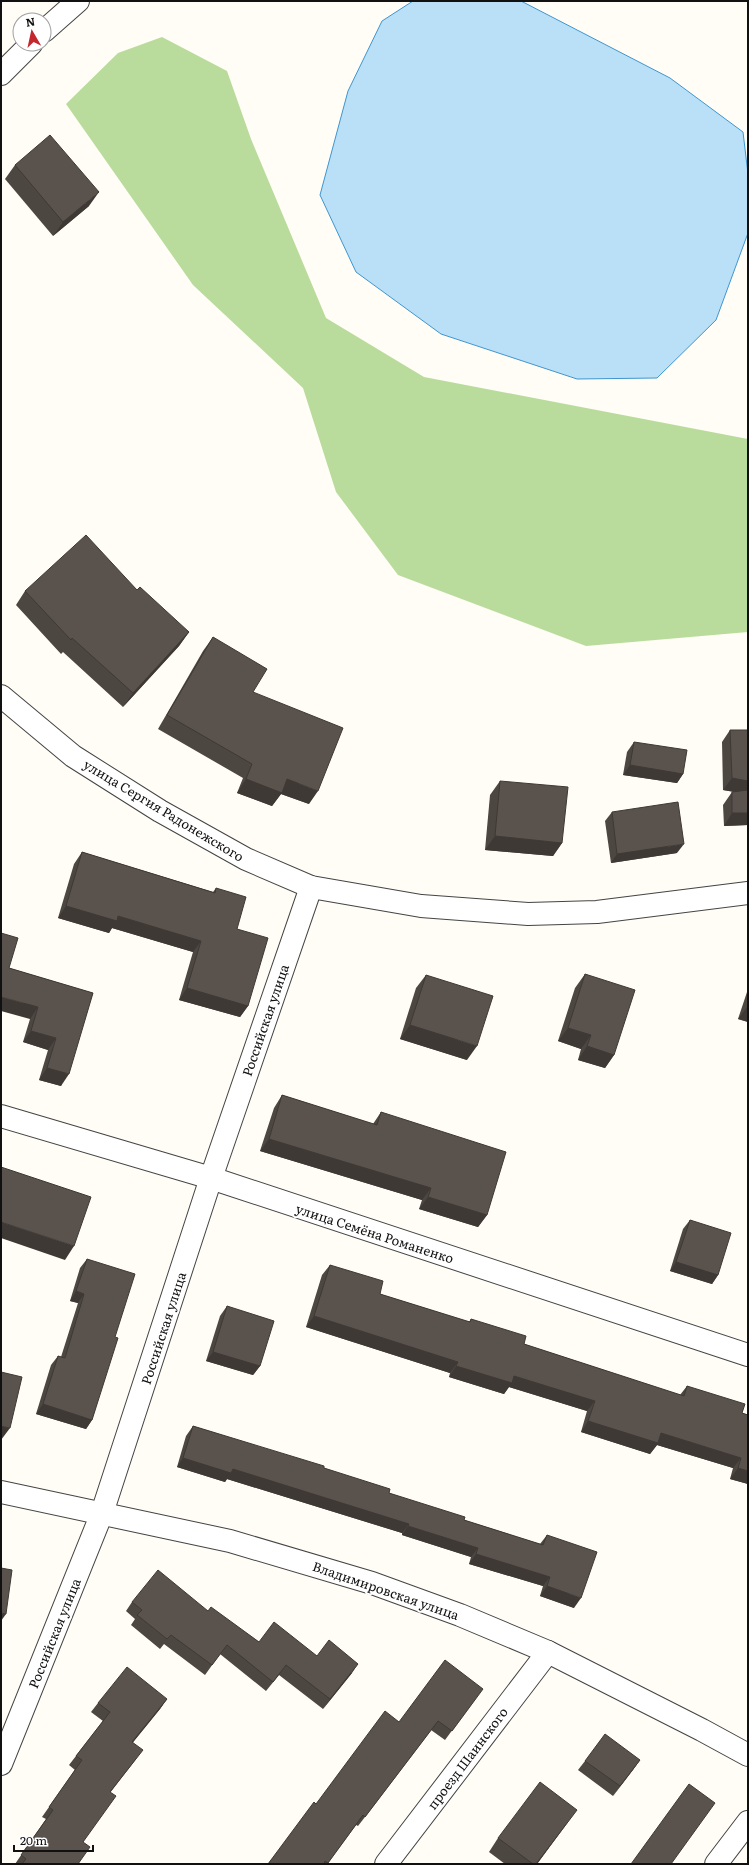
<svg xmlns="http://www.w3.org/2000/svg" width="749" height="1865" viewBox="0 0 749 1865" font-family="Literata,serif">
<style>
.forest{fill:#b9dc9c}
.water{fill:#b9e0f7;stroke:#3f96cf}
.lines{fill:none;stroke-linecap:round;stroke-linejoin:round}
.street-casing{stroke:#444;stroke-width:24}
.street{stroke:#fff;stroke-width:22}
.wall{fill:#4d4742}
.shaded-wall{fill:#3f3936}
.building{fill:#5a524d;stroke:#3f3936}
.labels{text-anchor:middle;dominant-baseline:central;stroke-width:4;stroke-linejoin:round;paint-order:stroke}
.street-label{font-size:13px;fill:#111;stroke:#fff}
</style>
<rect width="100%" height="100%" fill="#fffdf5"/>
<!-- forest -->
<path class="forest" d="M 162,37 L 227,71 L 251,139 L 326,318 L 424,377 L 748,439 L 748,632 L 586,646 L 398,575 L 336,492 L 303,388 L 193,285 L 66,104 L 118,53 Z"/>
<!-- water -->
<path class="water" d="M 413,1 L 521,1 L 670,78 L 743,132 L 748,174 L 748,233 L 716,320 L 657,378 L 577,379 L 441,334 L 356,272 L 320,195 L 348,91 L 382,21 Z"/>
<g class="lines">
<defs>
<g id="street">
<path d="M 44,31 L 78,1"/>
<path d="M 1,74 L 31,44"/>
<path d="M 1,696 L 73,756 L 160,811 L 246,859 L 311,887 L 421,906 L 528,914 L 597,912 L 748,893"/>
<path d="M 1,1116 L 211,1178 L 748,1355"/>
<path d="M 1,1492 L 230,1541 L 372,1583 L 460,1615 L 548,1652 L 702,1730 L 748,1755"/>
<path d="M 1,1764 L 102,1513 L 211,1178 L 311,887"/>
<path d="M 386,1864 L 548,1652"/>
<path d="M 716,1864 L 748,1822"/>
</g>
</defs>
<!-- street casing -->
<use href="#street" class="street-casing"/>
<!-- street -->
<use href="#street" class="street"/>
</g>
<!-- wall -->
<g class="wall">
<path d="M 15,165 L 89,206 L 53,236 L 5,179 Z"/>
<path d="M 25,591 L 189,632 L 179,646 L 123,707 L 63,652 L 61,654 L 16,605 Z"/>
<path d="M 213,637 L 253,692 L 309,804 L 281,794 L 272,806 L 237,793 L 243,778 L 158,729 L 203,651 Z"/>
<path d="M 730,730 L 748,730 L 748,825 L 724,826 L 723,805 L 732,792 L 734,792 L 723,790 L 722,742 Z"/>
<path d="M 634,742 L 683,774 L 677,783 L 623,775 L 627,752 Z"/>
<path d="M 500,781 L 562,843 L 553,856 L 485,850 L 490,795 Z"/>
<path d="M 612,812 L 677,853 L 611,863 L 605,821 Z"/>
<path d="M 82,852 L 213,892 L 216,888 L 237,929 L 248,1006 L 240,1017 L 179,1000 L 193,952 L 112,928 L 109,933 L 58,918 L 74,864 Z"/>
<path d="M 9,968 L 93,993 L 61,1086 L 39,1080 L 48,1050 L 23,1042 L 30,1019 Z"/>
<path d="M 585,974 L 614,1055 L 605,1068 L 578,1060 L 581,1049 L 558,1041 L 575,988 Z"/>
<path d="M 426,975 L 467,1060 L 400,1039 L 416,988 Z"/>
<path d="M 748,989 L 748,1022 L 738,1019 Z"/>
<path d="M 282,1095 L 373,1124 L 381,1112 L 487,1215 L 478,1227 L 419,1209 L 422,1200 L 260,1151 L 274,1108 Z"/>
<path d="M 690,1220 L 718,1275 L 712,1284 L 670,1271 L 683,1229 Z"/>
<path d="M 87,1259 L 115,1337 L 92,1420 L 86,1429 L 36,1414 L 51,1365 L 58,1356 L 61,1357 L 78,1303 L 70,1301 L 80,1268 Z"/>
<path d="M 330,1265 L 380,1294 L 469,1322 L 471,1319 L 524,1344 L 680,1395 L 687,1386 L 742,1413 L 748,1415 L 748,1484 L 730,1479 L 733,1468 L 657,1445 L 650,1454 L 581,1432 L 587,1411 L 509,1387 L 504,1394 L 449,1377 L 450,1373 L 306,1327 L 322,1275 Z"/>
<path d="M 227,1306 L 260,1366 L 253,1375 L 206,1361 L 220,1316 Z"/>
<path d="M 193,1426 L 324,1468 L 389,1493 L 464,1520 L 540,1544 L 547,1535 L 574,1608 L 540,1596 L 543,1586 L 469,1564 L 471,1557 L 402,1535 L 402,1533 L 227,1479 L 225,1482 L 177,1467 L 186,1436 Z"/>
<path d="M 132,1602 L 208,1611 L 259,1642 L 317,1656 L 352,1673 L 323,1709 L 279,1675 L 266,1691 L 220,1654 L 205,1675 L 164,1644 L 160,1649 L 131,1625 L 135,1619 L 126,1611 Z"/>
<path d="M 476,1698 L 445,1740 L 431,1730 L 358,1826 L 356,1825 L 327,1864 L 268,1864 L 316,1804 L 399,1722 Z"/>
<path d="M 167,1699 L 160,1709 L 133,1742 L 136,1759 L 110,1792 L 83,1842 L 78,1864 L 15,1864 L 46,1819 L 42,1817 L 75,1770 L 69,1765 L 103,1721 L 91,1712 L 98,1703 Z"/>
<path d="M 640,1760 L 613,1796 L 578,1770 L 585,1761 Z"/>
<path d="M 567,1823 L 537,1864 L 505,1864 L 489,1852 L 498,1838 Z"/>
</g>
<!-- shaded-wall -->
<g class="shaded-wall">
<path d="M 99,192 L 89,206 L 53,236 L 63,222 Z"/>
<path d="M 189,632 L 179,646 L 123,707 L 133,693 Z"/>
<path d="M 630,765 L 683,774 L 677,783 L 623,775 Z"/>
<path d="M 732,778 L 748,781 L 748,794 L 723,790 Z"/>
<path d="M 246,779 L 287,779 L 318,791 L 309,804 L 281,794 L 272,806 L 237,793 Z"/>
<path d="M 732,813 L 748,813 L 748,825 L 724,826 Z"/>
<path d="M 495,836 L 562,843 L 553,856 L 485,850 Z"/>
<path d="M 684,844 L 677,853 L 611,863 L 617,854 Z"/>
<path d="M 66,906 L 118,916 L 201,941 L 193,952 L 112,928 L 109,933 L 58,918 Z"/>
<path d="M 187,988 L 248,1006 L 240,1017 L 179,1000 Z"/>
<path d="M 1,997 L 38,1007 L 30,1019 L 1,1011 Z"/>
<path d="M 748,1006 L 748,1022 L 738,1019 Z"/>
<path d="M 410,1025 L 477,1046 L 467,1060 L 400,1039 Z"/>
<path d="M 568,1028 L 591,1035 L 581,1049 L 558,1041 Z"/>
<path d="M 31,1031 L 56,1038 L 48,1050 L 23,1042 Z"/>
<path d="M 587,1046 L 614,1055 L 605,1068 L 578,1060 Z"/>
<path d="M 47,1068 L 69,1074 L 61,1086 L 39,1080 Z"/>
<path d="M 269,1139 L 431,1188 L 422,1200 L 260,1151 Z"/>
<path d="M 428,1197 L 487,1215 L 478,1227 L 419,1209 Z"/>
<path d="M 1,1222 L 74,1246 L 65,1260 L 1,1238 Z"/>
<path d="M 676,1262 L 718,1275 L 712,1284 L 670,1271 Z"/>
<path d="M 76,1291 L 84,1294 L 78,1303 L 70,1301 Z"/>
<path d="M 314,1316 L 458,1362 L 450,1373 L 306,1327 Z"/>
<path d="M 213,1352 L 260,1366 L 253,1375 L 206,1361 Z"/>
<path d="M 456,1366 L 514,1376 L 595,1401 L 587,1411 L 509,1387 L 504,1394 L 449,1377 Z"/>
<path d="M 43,1404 L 92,1420 L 86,1429 L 36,1414 Z"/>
<path d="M 588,1421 L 661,1433 L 741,1458 L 733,1468 L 657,1445 L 650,1454 L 581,1432 Z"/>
<path d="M 1,1426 L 10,1428 L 1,1440 Z"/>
<path d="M 183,1458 L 233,1469 L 409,1524 L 402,1533 L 227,1479 L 225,1482 L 177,1467 Z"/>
<path d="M 738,1468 L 748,1471 L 748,1484 L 730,1479 Z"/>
<path d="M 408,1526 L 478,1548 L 471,1557 L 402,1535 Z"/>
<path d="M 476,1554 L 550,1577 L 543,1586 L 469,1564 Z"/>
<path d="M 547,1586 L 581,1598 L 574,1608 L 540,1596 Z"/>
<path d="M 1,1613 L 6,1614 L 1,1621 Z"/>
<path d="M 358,1664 L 352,1673 L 323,1709 L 330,1699 Z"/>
<path d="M 167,1699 L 160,1709 L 126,1751 L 132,1742 Z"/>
<path d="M 438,1721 L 431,1730 L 358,1826 L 365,1817 Z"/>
<path d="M 143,1750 L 136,1759 L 103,1802 L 110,1792 Z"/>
<path d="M 640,1760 L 633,1770 L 613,1796 L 620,1786 Z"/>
<path d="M 577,1810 L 537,1864 L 536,1864 Z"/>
</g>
<!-- building -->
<g class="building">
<path d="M 50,135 L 99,192 L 63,222 L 15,165 Z"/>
<path d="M 86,535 L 137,590 L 140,587 L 189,632 L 133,693 L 72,638 L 71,640 L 25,591 Z"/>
<path d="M 213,637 L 267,669 L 253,692 L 343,728 L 318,791 L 287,779 L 282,793 L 246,779 L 252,764 L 167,715 Z"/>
<path d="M 730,730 L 748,730 L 748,781 L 732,778 Z"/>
<path d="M 634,742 L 687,750 L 683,774 L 630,765 Z"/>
<path d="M 500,781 L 568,787 L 562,843 L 495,836 Z"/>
<path d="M 748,790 L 748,813 L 732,813 L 732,792 Z"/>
<path d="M 678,802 L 684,844 L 617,854 L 612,812 Z"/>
<path d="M 82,852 L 215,893 L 216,888 L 246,897 L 237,929 L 268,938 L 248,1006 L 187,988 L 201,941 L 118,916 L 117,921 L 66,906 Z"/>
<path d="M 1,933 L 18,938 L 9,968 L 93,993 L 69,1074 L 47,1068 L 56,1038 L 31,1031 L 38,1007 L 1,997 Z"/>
<path d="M 585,974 L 635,990 L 614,1055 L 587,1046 L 591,1035 L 568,1028 Z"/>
<path d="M 426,975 L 493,996 L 477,1046 L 410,1025 Z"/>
<path d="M 282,1095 L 377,1125 L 381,1112 L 506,1152 L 487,1215 L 428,1197 L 431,1188 L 269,1139 Z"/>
<path d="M 1,1167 L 91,1197 L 74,1246 L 1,1222 Z"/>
<path d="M 690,1220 L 731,1233 L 718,1275 L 676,1262 Z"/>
<path d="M 87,1259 L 135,1274 L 115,1337 L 118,1338 L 92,1420 L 43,1404 L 58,1356 L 65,1358 L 84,1294 L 76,1291 Z"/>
<path d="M 330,1265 L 383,1281 L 380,1294 L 470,1322 L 471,1319 L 526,1336 L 524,1344 L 684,1396 L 687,1386 L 745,1404 L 742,1413 L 748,1415 L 748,1471 L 738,1468 L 741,1458 L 661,1433 L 658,1443 L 588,1421 L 595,1401 L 514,1376 L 512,1383 L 456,1366 L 458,1362 L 314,1316 Z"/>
<path d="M 227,1306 L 274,1321 L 260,1366 L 213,1352 Z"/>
<path d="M 1,1372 L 22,1377 L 10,1428 L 1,1426 Z"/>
<path d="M 193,1426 L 324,1466 L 324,1468 L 390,1489 L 389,1493 L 465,1517 L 464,1520 L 543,1545 L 547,1535 L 597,1552 L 581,1598 L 547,1586 L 550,1577 L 476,1554 L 478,1548 L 408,1526 L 409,1524 L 233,1469 L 231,1473 L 183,1458 Z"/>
<path d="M 1,1568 L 12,1570 L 6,1614 L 1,1613 Z"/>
<path d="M 158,1570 L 208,1611 L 211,1607 L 259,1642 L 274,1622 L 317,1656 L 329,1640 L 358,1664 L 330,1699 L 286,1665 L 273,1682 L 227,1645 L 212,1665 L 171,1635 L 167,1639 L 137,1615 L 142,1610 L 132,1602 Z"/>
<path d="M 445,1660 L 483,1689 L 452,1731 L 438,1721 L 365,1817 L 363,1815 L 328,1863 L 325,1861 L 324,1864 L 268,1864 L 314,1802 L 316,1804 L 385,1711 L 399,1722 Z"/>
<path d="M 127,1667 L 167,1699 L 132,1742 L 143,1750 L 110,1792 L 116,1796 L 83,1842 L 90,1847 L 78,1864 L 22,1864 L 26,1859 L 21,1855 L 53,1810 L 49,1807 L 82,1760 L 76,1756 L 110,1712 L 98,1703 Z"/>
<path d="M 605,1734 L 640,1760 L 620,1786 L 585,1761 Z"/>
<path d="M 540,1782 L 577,1810 L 536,1864 L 533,1864 L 498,1838 Z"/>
<path d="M 689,1784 L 715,1803 L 671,1864 L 631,1864 Z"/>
</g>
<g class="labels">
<!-- street labels -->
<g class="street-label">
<text transform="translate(164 810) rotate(31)">улица Сергия Радонежского</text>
<text transform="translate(265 1020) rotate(-71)">Российская улица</text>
<text transform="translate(375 1233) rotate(18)">улица Семёна Романенко</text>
<text transform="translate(163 1328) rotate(-72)">Российская улица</text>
<text transform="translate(386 1590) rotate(19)">Владимировская улица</text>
<text transform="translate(54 1633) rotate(-68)">Российская улица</text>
<text transform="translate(467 1758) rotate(-53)">проезд Шаинского</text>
</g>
</g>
<!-- border -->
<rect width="749" height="1865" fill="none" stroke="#111111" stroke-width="4"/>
<!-- north arrow -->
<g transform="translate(32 32) rotate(351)"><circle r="19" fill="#ffffff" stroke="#a0a0a0"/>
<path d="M0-3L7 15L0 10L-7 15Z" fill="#c4262e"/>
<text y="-6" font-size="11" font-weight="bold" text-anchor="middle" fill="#111111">N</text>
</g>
<!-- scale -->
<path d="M14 1845v6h79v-6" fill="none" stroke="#111111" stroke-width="2"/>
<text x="20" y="1845" font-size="12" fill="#111111" stroke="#ffffff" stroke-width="3" paint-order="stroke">20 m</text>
</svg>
